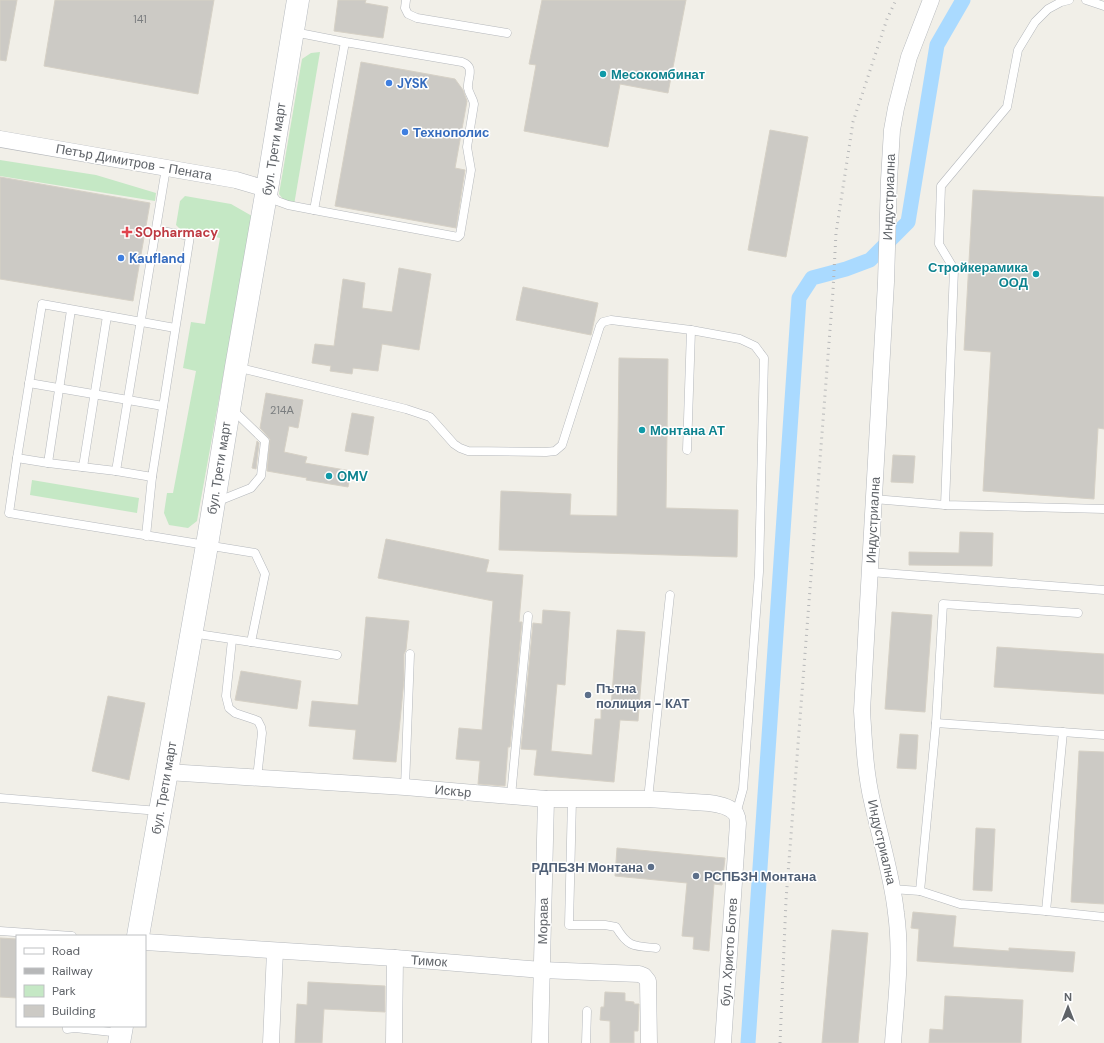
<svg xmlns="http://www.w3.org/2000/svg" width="1104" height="1043" viewBox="0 0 1104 1043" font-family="'DM Sans',sans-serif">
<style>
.green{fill:#c5e8c5}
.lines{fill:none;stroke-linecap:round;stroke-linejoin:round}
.canal{stroke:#aadaff;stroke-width:15}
.building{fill:#cccac5;stroke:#d6d1c6}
.service-casing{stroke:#b5b8bc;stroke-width:9}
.minor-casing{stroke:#b5b8bc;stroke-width:17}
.secondary-casing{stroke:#b6babf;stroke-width:23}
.service{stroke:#fff;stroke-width:8}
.minor{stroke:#fff;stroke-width:16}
.secondary{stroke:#fff;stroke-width:22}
.rail{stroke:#b6b7b8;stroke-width:3;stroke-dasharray:1 5;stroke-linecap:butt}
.culture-dot{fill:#0f9aa8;stroke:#fff;stroke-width:1.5}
.shop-dot{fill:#3f7fe0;stroke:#fff;stroke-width:1.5}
.health-dot{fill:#e0444e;stroke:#fff;stroke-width:1.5}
.service-dot{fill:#5c6f8a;stroke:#fff;stroke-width:1.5}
.labels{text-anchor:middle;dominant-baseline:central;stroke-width:3;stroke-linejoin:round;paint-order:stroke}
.number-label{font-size:11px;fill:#7a7d7f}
.culture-label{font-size:13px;font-weight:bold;fill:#0d838f;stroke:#fff;text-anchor:start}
.shop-label{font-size:13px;font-weight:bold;fill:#366cbe;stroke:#fff;text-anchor:start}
.street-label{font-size:13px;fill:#5f6368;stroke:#fff}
.health-label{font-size:13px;font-weight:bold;fill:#be3a42;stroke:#fff;text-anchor:start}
.service-label{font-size:13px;font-weight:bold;fill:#4e5e75;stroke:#fff;text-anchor:start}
</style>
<rect width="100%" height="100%" fill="#f1efe8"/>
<!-- green -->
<g class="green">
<path d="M 320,52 L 294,205 L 286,203 L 279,194 L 302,59 L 311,53 Z"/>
<path d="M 0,160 L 96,175 L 156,193 L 155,201 L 0,176 Z"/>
<path d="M 185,196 L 231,204 L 252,216 L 197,521 L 188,528 L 169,525 L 164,513 L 167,493 L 173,493 L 196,371 L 183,368 L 191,322 L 205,324 L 220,238 L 181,230 L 176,225 L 180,201 Z"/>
<path d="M 32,480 L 139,498 L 137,513 L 30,495 Z"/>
</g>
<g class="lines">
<!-- canal -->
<path class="canal" d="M 748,1043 L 799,298 L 812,278 L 846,269 L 870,260 L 908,222 L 937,45 L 963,0"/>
</g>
<!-- building -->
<g class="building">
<path d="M 0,0 L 17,0 L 6,61 L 0,60 Z"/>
<path d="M 55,0 L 214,0 L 198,94 L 44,66 Z"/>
<path d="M 338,0 L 366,0 L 365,3 L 388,7 L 383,38 L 334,31 Z"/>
<path d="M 542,0 L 686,0 L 668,93 L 620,84 L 608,147 L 524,131 L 536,65 L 529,64 Z"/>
<path d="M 361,62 L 455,79 L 463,90 L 467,101 L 455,168 L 465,170 L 456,228 L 335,206 Z"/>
<path d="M 770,130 L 808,137 L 786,257 L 748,250 Z"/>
<path d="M 0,177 L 150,203 L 133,301 L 0,279 Z"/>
<path d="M 973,190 L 1104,197 L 1104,429 L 1098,428 L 1094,499 L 983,491 L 991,352 L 964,350 Z"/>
<path d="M 399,268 L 431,274 L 419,350 L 382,344 L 378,371 L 353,368 L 352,374 L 330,371 L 331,366 L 312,363 L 315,344 L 334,346 L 343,279 L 365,283 L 362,308 L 392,312 Z"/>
<path d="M 523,287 L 598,303 L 591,335 L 516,320 Z"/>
<path d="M 619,358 L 668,359 L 666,508 L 738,510 L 737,557 L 499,550 L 501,491 L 571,494 L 570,515 L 617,516 Z"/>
<path d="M 266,393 L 303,400 L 298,428 L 289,426 L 284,452 L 307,457 L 305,463 L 351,471 L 348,487 L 306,480 L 307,478 L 267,471 L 270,439 L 260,428 Z"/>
<path d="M 352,413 L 374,417 L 368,455 L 345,451 Z"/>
<path d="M 257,441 L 259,443 L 256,469 L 252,468 Z"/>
<path d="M 893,455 L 915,456 L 913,483 L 891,482 Z"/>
<path d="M 960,532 L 993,533 L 992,566 L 909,565 L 909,552 L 959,553 Z"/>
<path d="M 386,539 L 489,560 L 486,572 L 523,575 L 519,622 L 522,622 L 510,747 L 508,747 L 505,786 L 478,784 L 480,761 L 456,759 L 459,728 L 482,730 L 493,601 L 378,578 Z"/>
<path d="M 543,610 L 570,612 L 565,685 L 557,684 L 551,751 L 592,755 L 595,719 L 601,719 L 601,707 L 611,707 L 617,630 L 645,632 L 638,721 L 620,720 L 614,782 L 534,775 L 537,750 L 521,749 L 533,623 L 542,624 Z"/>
<path d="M 892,612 L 932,615 L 925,712 L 885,709 Z"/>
<path d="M 366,617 L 409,621 L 406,650 L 404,654 L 404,680 L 396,762 L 353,759 L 356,730 L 309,726 L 312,701 L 358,705 Z"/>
<path d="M 997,647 L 1104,654 L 1104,694 L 994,687 Z"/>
<path d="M 241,671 L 301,681 L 297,709 L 235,700 Z"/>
<path d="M 108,696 L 145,703 L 129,780 L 92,771 Z"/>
<path d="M 900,734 L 918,735 L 916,769 L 897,768 Z"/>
<path d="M 1079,751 L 1104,752 L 1104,904 L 1071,902 Z"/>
<path d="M 976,828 L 995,829 L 992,891 L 973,890 Z"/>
<path d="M 617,848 L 725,858 L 722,885 L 714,884 L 709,951 L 693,949 L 694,937 L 682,936 L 687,883 L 615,876 Z"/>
<path d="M 913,912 L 956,916 L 953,947 L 1009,951 L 1009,948 L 1075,952 L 1073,972 L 917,961 L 919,929 L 911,928 Z"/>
<path d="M 832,930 L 868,933 L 858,1043 L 822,1043 Z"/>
<path d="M 0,938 L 17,939 L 17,998 L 0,997 Z"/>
<path d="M 308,982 L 385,986 L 385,1012 L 324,1009 L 322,1043 L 295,1043 L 297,1004 L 307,1005 Z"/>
<path d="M 605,992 L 625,993 L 625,1001 L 634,1002 L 634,1004 L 639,1004 L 638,1031 L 634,1031 L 634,1043 L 610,1043 L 610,1021 L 600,1020 L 601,1007 L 604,1007 Z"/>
<path d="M 945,996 L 1023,1000 L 1021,1043 L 929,1043 L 930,1029 L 943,1030 Z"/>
</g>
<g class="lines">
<defs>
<g id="service">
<path d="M 406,0 L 405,8 L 408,14 L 417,18 L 507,33"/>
<path d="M 1086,0 L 1104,6"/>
<path d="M 294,32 L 345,42 L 314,210 L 458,237 L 460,235 L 471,170 L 467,147 L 474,104 C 473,98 469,94 468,88 C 467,78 476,67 462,62 L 345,42"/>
<path d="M 269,191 L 277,201 L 288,205 L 314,210"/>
<path d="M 156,230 L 190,236 L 152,477 L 116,471 L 166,168"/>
<path d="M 71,310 L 48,463 L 17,458 L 42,304 L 175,328"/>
<path d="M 236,367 L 406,409 L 430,417 L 454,444 L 460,448 L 468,451 L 546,452 L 555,451 L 562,445 L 600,326 L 603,322 L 611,320 L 691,330 L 740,339 L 755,346 L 764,358 L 759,572 L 743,789 L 736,814"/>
<path d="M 29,383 L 163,406"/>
<path d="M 687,450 L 691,330"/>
<path d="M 17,458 L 9,513 L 255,553 L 265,574 L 251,642"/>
<path d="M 48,463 L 116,471"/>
<path d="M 83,467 L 107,316"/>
<path d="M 874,499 L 945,505 L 1104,509"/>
<path d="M 216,502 L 251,488 L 261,476 L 265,441 L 232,409"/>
<path d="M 945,505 L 954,269 L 939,244 L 941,186 L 1007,107 L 1018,50 L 1035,22 L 1048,9 L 1061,2 L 1069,0"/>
<path d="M 146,536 L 152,477"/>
<path d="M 870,572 L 1104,590"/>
<path d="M 1078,613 L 943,604 L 936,723 L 920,891 L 960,904 L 1046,911 L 1104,917"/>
<path d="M 191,633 L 337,655"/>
<path d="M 232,640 L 226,696 L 229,708 L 235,713 L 253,719 L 258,721 L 261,727 L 262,733 L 257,778"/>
<path d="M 936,723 L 1104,735"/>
<path d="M 405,787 L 410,654"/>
<path d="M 511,796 L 528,616"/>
<path d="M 0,798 L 159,811"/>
<path d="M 572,799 L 569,925 L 605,925 L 616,927 C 628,947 633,946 656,948"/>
<path d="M 648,799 L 670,595"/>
<path d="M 892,889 L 920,891"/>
<path d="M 1046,911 L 1063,732"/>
<path d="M 0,931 L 72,936"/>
<path d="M 67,1026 L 67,1029 L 75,1028 L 121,1033"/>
<path d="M 586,1043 L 587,1011"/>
</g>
<g id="minor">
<path d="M 0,139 L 236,180 L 267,189"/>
<path d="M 167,772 L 405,787 L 546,799 L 648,799 L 709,803 C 718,804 730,806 736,814 C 737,816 738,820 738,823 L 723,1043"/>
<path d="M 145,942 L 395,958 L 542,970 L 639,974 L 644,976 L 648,981 L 649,1043"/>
<path d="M 271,1043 L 275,951"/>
<path d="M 394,1043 L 395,958"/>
<path d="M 540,1043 L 546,799"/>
<path d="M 893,1043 C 896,1000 902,956 896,913 C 892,875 880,838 872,801 C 865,771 864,741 862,711 L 886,282 L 889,180 L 892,130 L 896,108 L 909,57 L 931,0"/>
</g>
<g id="secondary">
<path d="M 138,936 L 207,545 L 236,367 L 267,189 L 298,0"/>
<path d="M 119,1043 L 122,1026"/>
</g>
</defs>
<!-- service casing -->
<use href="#service" class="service-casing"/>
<!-- minor casing -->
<use href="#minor" class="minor-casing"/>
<!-- secondary casing -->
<use href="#secondary" class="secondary-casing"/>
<!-- service -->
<use href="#service" class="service"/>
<!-- minor -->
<use href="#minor" class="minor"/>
<!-- secondary -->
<use href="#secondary" class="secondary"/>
<!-- rail -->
<path class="rail" d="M 780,1043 L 786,900 L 833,291 L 836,233 L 853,122 L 887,19 L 896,0"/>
</g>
<!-- markers -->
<g class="culture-dot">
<circle cx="603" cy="74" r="4"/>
<circle cx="1036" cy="274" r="4"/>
<circle cx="642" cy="430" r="4"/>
<circle cx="329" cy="476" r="4"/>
</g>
<g class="shop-dot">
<circle cx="389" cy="83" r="4"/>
<circle cx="405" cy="132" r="4"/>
<circle cx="121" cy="258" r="4"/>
</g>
<path class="health-dot" d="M125 226h4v4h4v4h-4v4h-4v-4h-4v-4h4z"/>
<g class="service-dot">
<circle cx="588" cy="695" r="4"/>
<circle cx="651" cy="867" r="4"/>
<circle cx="696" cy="876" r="4"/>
</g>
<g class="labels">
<!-- number labels -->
<g class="number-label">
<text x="140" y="19">141</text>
<text x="282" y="410">214А</text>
</g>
<!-- culture labels -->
<g class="culture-label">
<text x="611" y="74">Месокомбинат</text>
<text x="1028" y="267" text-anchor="end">Стройкерамика<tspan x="1028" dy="15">ООД</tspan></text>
<text x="650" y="430">Монтана АТ</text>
<text x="337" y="476">OMV</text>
</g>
<!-- shop labels -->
<g class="shop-label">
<text x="397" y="83">JYSK</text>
<text x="413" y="132">Технополис</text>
<text x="129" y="258">Kaufland</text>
</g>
<!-- street labels -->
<g class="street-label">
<text transform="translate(274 149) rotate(-81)">бул. Трети март</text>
<text transform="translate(134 162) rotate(10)">Петър Димитров - Пената</text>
<text transform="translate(889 197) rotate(-88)">Индустриална</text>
<text transform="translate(219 468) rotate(-81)">бул. Трети март</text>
<text transform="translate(873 520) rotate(-87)">Индустриална</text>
<text transform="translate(164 788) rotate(-80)">бул. Трети март</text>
<text transform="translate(453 791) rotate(5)">Искър</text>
<text transform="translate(882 842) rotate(77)">Индустриална</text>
<text transform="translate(543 921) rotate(-89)">Морава</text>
<text transform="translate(729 952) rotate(-86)">бул. Христо Ботев</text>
<text transform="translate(429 961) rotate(4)">Тимок</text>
</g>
<!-- health labels -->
<g class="health-label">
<text x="135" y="232">SOpharmacy</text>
</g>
<!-- service labels -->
<g class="service-label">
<text x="596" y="688">Пътна<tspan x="596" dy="15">полиция - КАТ</tspan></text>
<text x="643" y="867" text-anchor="end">РДПБЗН Монтана</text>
<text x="704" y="876">РСПБЗН Монтана</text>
</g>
</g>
<!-- legend -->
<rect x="16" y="935" width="130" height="92" fill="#ffffff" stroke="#bfc1c3"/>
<rect x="24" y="948" width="20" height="6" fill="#ffffff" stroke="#bfc1c3"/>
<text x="52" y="955" font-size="12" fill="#5f6368">Road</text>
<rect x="24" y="968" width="20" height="6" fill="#b6b7b8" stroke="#bfc1c3"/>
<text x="52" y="975" font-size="12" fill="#5f6368">Railway</text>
<rect x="24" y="985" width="20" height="12" fill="#c5e8c5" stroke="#bfc1c3"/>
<text x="52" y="995" font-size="12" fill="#5f6368">Park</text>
<rect x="24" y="1005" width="20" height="12" fill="#cccac5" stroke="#bfc1c3"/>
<text x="52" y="1015" font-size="12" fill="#5f6368">Building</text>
<!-- north arrow -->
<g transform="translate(1068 1007)" stroke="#ffffff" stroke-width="3" paint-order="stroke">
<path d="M0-3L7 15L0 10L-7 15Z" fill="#5f6368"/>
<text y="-6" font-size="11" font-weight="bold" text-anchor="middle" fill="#5f6368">N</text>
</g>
</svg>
